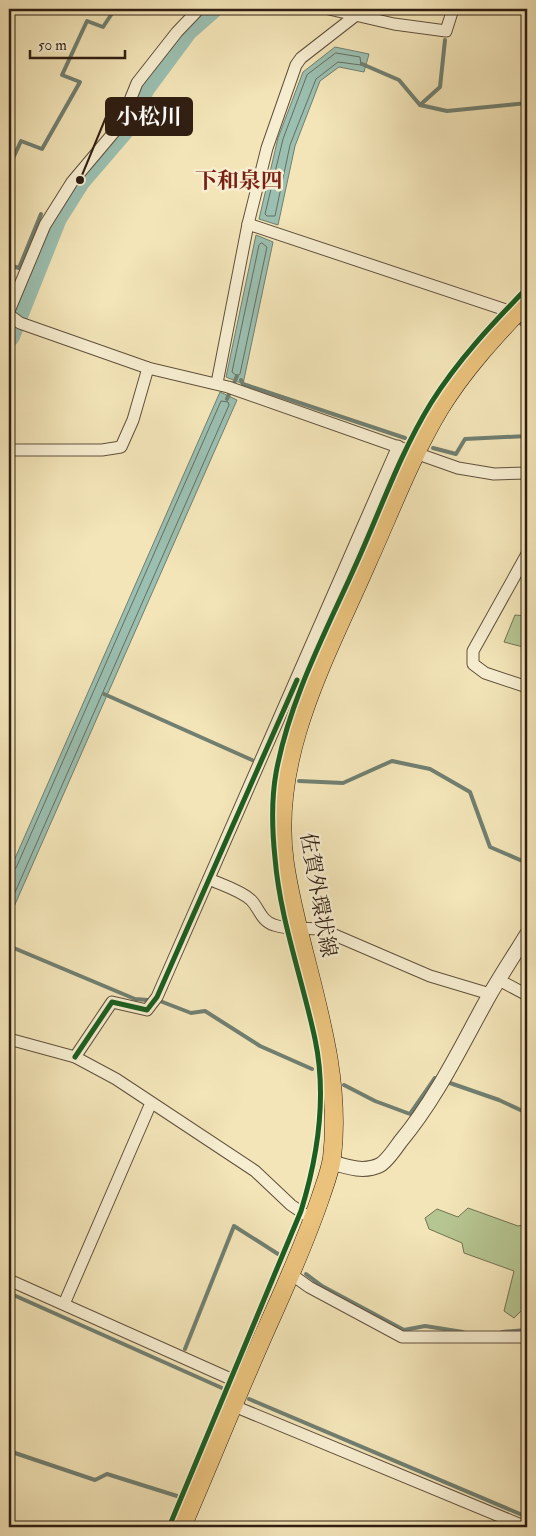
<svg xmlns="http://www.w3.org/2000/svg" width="536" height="1536" viewBox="0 0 536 1536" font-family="'IM FELL Double Pica','Noto Serif JP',serif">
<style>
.green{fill:#b6c692;stroke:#727252}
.water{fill:#9bbfb0;stroke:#707f71}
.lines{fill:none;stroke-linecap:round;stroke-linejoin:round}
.shore{stroke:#656e61;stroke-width:1}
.stream{stroke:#707f71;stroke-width:4}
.river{stroke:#9bbfb0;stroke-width:22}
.minor-casing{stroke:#60503c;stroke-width:13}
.tertiary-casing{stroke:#60503c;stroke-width:16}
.primary-casing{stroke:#2f1e12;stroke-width:19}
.minor{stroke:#f7eed1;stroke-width:11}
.tertiary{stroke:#f7eed1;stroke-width:14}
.primary{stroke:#eac27c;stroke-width:18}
.cycleway-casing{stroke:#f7eed1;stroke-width:8}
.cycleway{stroke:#1b5e20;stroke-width:5}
.labels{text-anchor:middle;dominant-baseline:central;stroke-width:5;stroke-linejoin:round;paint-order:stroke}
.street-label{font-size:21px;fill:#2f1e12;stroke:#f7eed1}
.neighbourhood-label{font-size:22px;font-weight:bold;fill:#7a1f14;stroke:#f7eed1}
.leader{fill:none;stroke:#2f1e12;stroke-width:2}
.callout-dot{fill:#2f1e12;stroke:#f7eed1;stroke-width:2}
.callout{fill:#2f1e12;stroke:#2f1e12;stroke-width:2}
.callout-label{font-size:22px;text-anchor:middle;font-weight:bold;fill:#fff}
</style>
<rect width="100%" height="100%" fill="#f3e5b8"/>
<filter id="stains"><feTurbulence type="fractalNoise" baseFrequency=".004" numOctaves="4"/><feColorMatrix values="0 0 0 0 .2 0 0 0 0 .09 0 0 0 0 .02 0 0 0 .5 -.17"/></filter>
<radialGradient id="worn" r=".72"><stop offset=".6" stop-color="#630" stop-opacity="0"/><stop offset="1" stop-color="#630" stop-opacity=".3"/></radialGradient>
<!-- green -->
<g class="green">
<path d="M 515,615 L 527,616 L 527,648 L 504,642 Z"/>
<path d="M 468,1208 L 518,1226 L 527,1224 L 527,1305 L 514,1318 L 504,1311 L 514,1271 L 464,1253 L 462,1243 L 429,1229 L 425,1218 L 437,1209 L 458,1217 Z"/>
</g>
<!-- water -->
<g class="water">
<path d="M 335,47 L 369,54 L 364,72 L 339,67 L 320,81 L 295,146 L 278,225 L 259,219 L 278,138 L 303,72 Z"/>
<path d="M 256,235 L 273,242 L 243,384 L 226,377 Z"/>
<path d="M 220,392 L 237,400 L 9,918 L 9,872 Z"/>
</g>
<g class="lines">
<!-- shore -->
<g class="shore">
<path d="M 336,53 L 360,57 L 361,65 L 338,62 L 316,79 L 290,145 L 275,216 L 267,216 L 265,214 L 283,139 L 307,75 Z"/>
<path d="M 262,243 L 267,247 L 240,374 L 237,376 L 232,372 L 259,245 Z"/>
<path d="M 9,872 L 16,868 L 221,401 L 228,402 L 229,405 L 9,906"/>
</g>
<!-- stream -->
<g class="stream">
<path d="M 362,64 L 399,80 L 420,105 L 447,111 L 527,103"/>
<path d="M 420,105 L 440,87 L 445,40"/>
<path d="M 9,167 L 21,141 L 42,149 L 80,82 L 62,75 L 87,21 L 103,27 L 115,9"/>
<path d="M 9,265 L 19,268 L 41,214"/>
<path d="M 526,278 L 527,277"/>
<path d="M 521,324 L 527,326"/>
<path d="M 241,380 L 243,384 L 405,438"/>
<path d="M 227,399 L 237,376"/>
<path d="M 433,448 L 456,454 L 465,439 L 527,436"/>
<path d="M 104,694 L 252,760"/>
<path d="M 299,781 L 343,783 L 392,761 L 430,769 L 470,792 L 490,847 L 527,863"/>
<path d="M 9,946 L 135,999 L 160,1001 L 191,1013 L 205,1011 L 260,1046 L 312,1069"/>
<path d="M 450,1083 L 499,1100 L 527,1113"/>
<path d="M 344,1085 L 375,1101 L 410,1114 L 435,1078"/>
<path d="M 306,1274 L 322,1286 L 404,1330 L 425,1326 L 463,1332"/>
<path d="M 9,1293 L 222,1388"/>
<path d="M 502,1332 L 527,1330"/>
<path d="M 185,1349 L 234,1226 L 278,1254"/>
<path d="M 249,1399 L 527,1517"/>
<path d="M 9,1451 L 95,1480 L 107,1474 L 177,1496"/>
</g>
<!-- river -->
<path class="river" d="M 9,336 L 56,218 L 80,180 L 123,130 L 144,88 L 187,30 L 211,9"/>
<defs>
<g id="minor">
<path d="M 329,9 L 394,24 L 446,31 L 453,9"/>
<path d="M 248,224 L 527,317"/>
<path d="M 9,311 L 45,225 L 72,182 L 120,125 L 137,83 L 177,32 L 199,9"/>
<path d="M 9,315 L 20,323 L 148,368 L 228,387 L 458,468 L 494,474 L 527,473"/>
<path d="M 217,383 L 248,224 L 267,148 L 296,65 L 301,58 L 355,16"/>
<path d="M 9,450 L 102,450 L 121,447 L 133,420 L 148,368"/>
<path d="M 527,554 L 473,651 L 473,664 L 485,673 L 527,687"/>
<path d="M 209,879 C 222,885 240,890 251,900 C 259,908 261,921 274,925 C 290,931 307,926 323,930 L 430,976 L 490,994"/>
<path d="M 499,980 L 527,995"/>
<path d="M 9,1039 L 75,1057 L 116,1079 L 255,1171 L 291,1205 L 313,1220"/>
<path d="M 75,1057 L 112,1002 L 147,1010 L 157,997 L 398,446"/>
<path d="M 291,1274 L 309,1287 L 402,1337 L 527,1337"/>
<path d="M 9,1280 L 242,1384"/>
<path d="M 64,1304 L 151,1103"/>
<path d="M 234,1406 L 526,1527"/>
</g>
<path id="tertiary" d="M 331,1162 C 347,1167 364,1173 380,1165 C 387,1161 395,1149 400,1142 C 437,1098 461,1046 489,996 C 501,975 515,954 527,934"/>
<path id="primary" d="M 182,1527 C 211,1460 238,1392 268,1325 C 287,1283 306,1240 321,1196 C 325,1184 330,1171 332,1158 C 344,1056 300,963 285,864 C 269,756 327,656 368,561 C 391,510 411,457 439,410 C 463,370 495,336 527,302"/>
</defs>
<!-- minor casing -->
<use href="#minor" class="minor-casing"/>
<!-- tertiary casing -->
<use href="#tertiary" class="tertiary-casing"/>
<!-- primary casing -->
<use href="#primary" class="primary-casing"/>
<!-- minor -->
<use href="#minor" class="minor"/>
<!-- tertiary -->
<use href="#tertiary" class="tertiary"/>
<!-- primary -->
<use href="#primary" class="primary"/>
<defs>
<g id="cycleway">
<path d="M 75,1057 L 112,1002 L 147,1010 L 157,997 L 297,680"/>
<path d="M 169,1527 L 301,1211 C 318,1156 327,1096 315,1039 C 302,978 280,919 275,858 C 272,829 271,801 276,773 C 290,696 330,624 361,553 C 383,503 402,450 431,403 C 458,360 492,324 527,288"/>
</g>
</defs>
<!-- cycleway casing -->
<use href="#cycleway" class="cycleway-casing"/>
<!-- cycleway -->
<use href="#cycleway" class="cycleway"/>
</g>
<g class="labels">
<!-- street labels -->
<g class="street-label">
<text transform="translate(318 895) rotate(80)">佐賀外環状線</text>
</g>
<!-- neighbourhood labels -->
<g class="neighbourhood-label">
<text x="239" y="181">下和泉四</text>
</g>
</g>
<!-- callouts -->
<path class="leader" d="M80 180L106 117"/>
<circle class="callout-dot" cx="80" cy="180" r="5"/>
<rect class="callout" x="106" y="98" width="86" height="37" rx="5"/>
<g class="callout-label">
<text x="149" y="124">小松川</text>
</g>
<!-- margin -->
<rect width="536" height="1536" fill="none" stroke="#f3e5b8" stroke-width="30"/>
<rect x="10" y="10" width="516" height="1516" fill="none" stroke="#2f1e12" stroke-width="2.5"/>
<rect x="15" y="15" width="506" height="1506" fill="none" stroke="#2f1e12"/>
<!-- scale -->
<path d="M30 50v8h95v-8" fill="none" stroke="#2f1e12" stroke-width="2.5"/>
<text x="38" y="50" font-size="15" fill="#2f1e12" stroke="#f7eed1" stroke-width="4" paint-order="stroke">50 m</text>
<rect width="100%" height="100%" filter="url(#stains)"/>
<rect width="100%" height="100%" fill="url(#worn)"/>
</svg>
